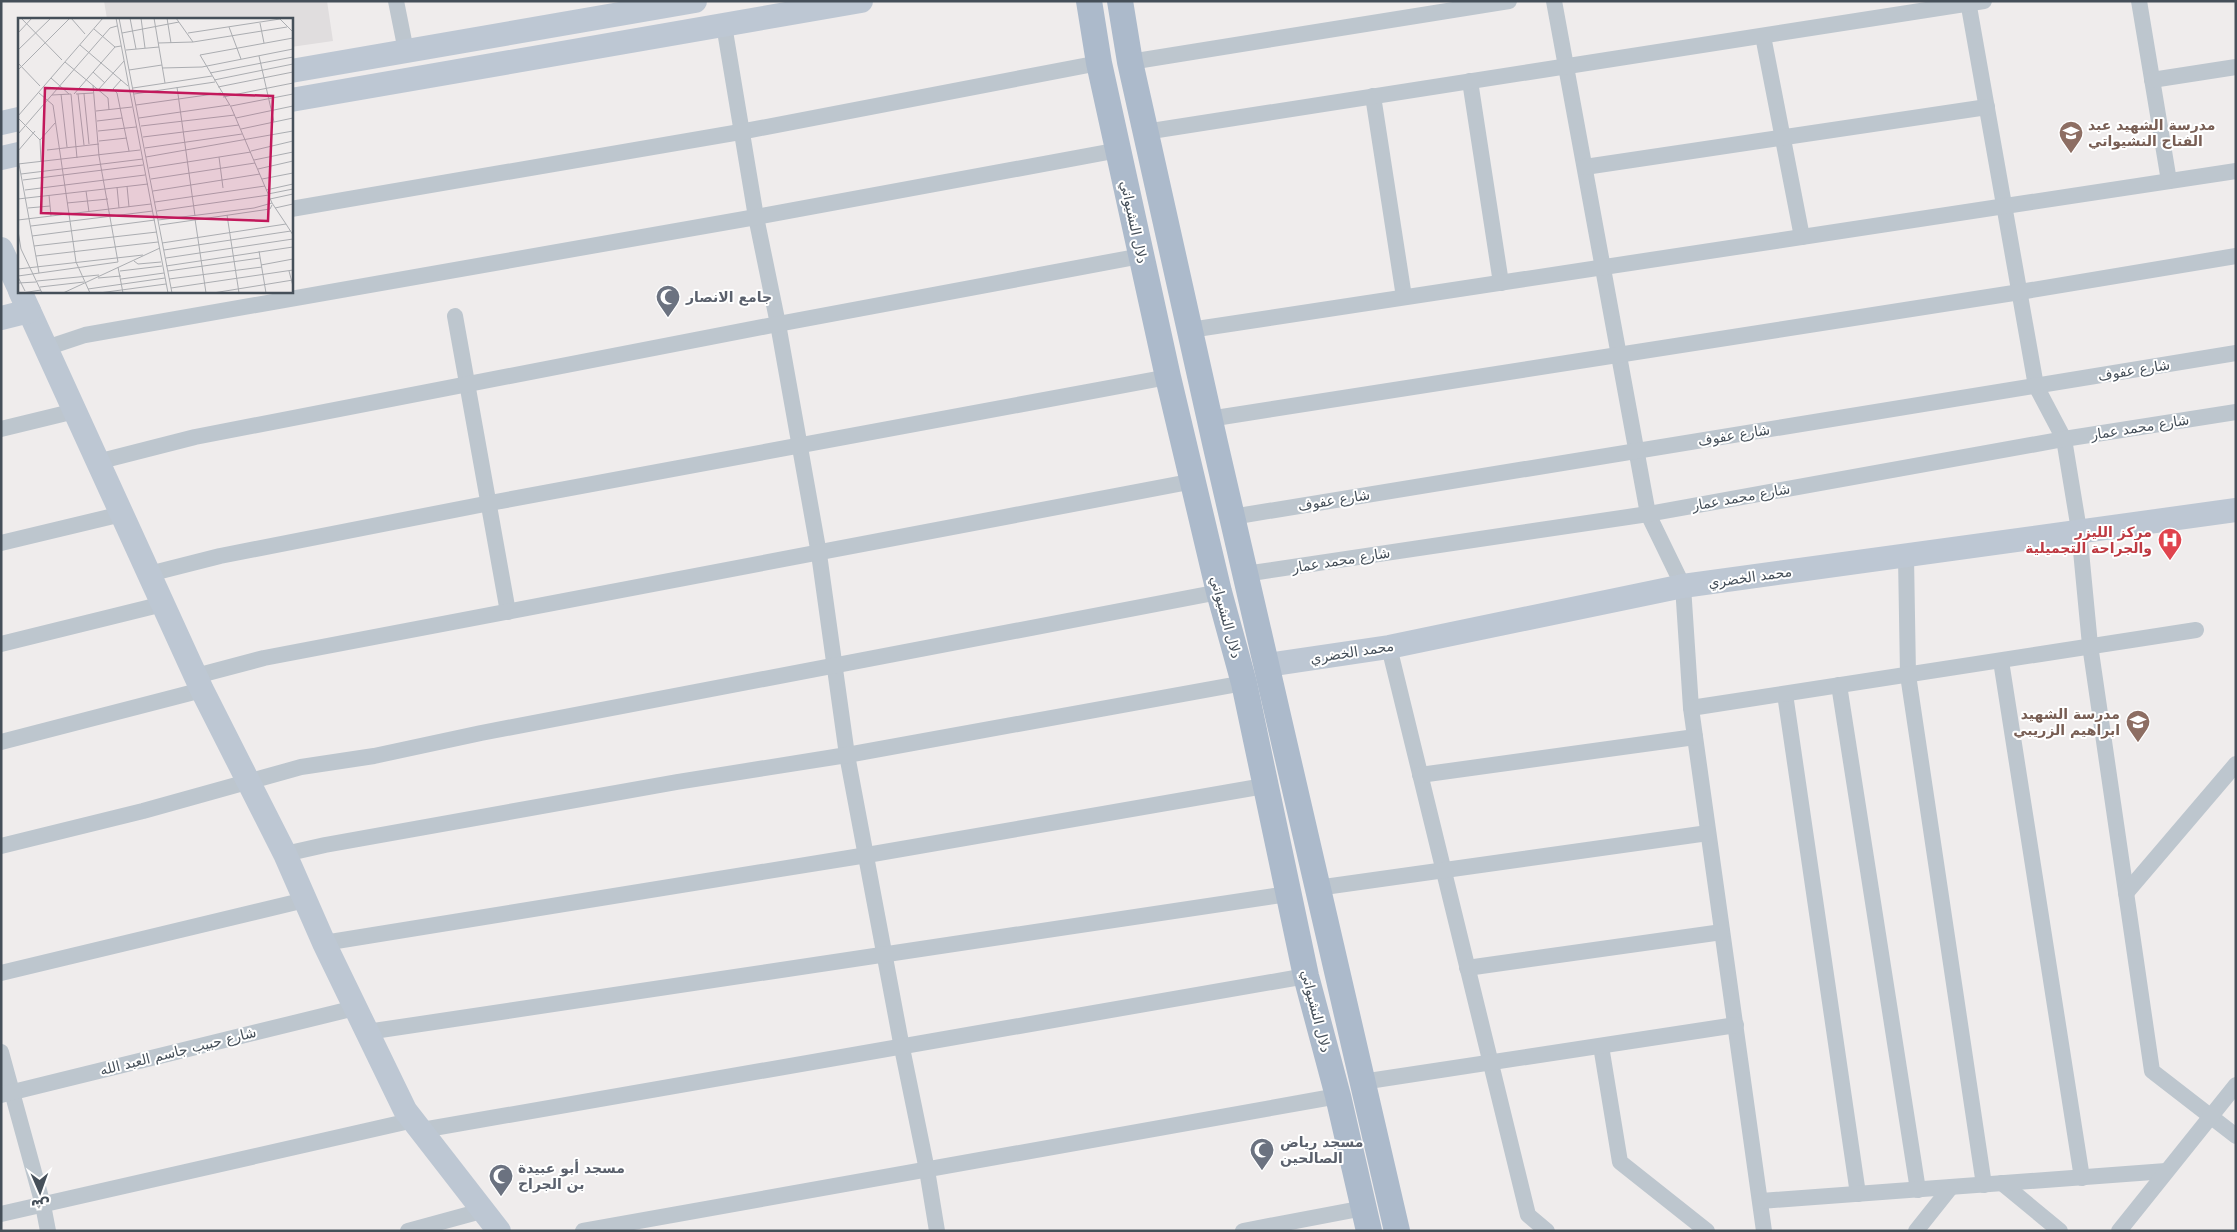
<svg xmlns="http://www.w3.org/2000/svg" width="2237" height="1232" viewBox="0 0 2237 1232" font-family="'DejaVu Sans',Cairo,sans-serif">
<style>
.education{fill:#e0ddde}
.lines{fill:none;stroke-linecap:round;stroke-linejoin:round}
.street{stroke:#bdc6ce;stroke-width:16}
.secondary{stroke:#bdc7d3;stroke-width:24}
.primary{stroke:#acbacb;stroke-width:26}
.labels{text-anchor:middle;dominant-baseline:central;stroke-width:4;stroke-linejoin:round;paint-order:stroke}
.education-label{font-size:14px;font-weight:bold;fill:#785e54;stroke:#fff;text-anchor:start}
.street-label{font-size:14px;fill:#454f59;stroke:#fff}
.worship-label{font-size:14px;font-weight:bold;fill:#5b616d;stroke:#fff;text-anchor:start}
.health-label{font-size:14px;font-weight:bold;fill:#be3a42;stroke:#fff;text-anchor:end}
.inset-road{fill:none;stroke:#abadb1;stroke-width:1}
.view{fill:#c2185b;fill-opacity:0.15;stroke:#c2185b;stroke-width:2.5}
.inset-edge{fill:none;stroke:#454f59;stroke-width:2.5}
</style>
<rect width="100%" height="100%" fill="#efecec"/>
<!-- education -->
<path class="education" d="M 104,1 L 327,1 L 333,41 L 291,47 L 291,19 L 107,19 Z"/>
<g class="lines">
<!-- street -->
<g class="street">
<path d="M 396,1 L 406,51"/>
<path d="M 1554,1 L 1648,514 L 1683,586 L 1691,708 L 1764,1231"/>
<path d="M 1968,1 L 2036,386 L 2064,439 L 2079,530 L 2090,645 L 2152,1071 L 2236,1136"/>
<path d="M 2139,1 L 2169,181"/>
<path d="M 724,25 L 756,217 L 778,324 L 819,554 L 847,755 L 902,1048 L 927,1170 L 937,1231"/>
<path d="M 1763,36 L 1802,237"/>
<path d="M 1130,62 L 1509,1"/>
<path d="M 2152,80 L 2236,67"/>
<path d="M 1470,81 L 1501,283"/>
<path d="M 1373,96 L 1404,297"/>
<path d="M 1145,132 L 1984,1"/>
<path d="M 1585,167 L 1987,107"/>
<path d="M 291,209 L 740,132 L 1099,63"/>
<path d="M 455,316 L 508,612"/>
<path d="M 1190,330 L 2236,171"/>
<path d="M 46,348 L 85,335 L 756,217 L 1119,150"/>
<path d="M 1209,419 L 2020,292 L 2236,256"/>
<path d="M 1,429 L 75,411"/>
<path d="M 97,462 L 195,437 L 778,324 L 1141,256"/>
<path d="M 1232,517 L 2236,353"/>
<path d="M 1,543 L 122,514"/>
<path d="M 1906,557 L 1908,675 L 1984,1185"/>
<path d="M 149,574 L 220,556 L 490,503 L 1168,377"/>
<path d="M 1245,574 L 1648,514 L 2064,439 L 2236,412"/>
<path d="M 1,644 L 163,604"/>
<path d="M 1389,647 L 1528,1215 L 1547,1231"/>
<path d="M 2001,661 L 2082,1178"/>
<path d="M 196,676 L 264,658 L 1194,481"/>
<path d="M 1839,685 L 1918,1190"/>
<path d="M 1785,694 L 1858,1194"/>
<path d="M 1691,708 L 2196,630"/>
<path d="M 1,742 L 202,690"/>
<path d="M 1420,775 L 1695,737"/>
<path d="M 1,846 L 143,811 L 301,767 L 374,756 L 481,733 L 1219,592"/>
<path d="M 285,854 L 325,845 L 677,782 L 847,755 L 1244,683"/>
<path d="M 1317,888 L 1708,833"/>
<path d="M 2126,893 L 2236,764"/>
<path d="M 324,943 L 867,855 L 1264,786"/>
<path d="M 1467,968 L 1722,932"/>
<path d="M 1,973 L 305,900"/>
<path d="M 367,1032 L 1288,894"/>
<path d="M 1601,1046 L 1620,1162 L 1707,1231"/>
<path d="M 1,1052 L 43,1205 L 48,1231"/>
<path d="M 1362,1082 L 1736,1025"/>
<path d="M 1,1095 L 355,1008"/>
<path d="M 422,1130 L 1306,976"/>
<path d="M 2002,1183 L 2060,1231"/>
<path d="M 1761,1201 L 2166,1171"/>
<path d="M 1,1214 L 414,1120"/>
<path d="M 408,1231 L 485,1210"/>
<path d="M 583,1231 L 1338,1096"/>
<path d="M 1243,1231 L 1364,1208"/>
<path d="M 1916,1231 L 1951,1187"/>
<path d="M 2119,1231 L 2236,1085"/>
</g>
<!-- secondary -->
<g class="secondary">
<path d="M 291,71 L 695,1"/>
<path d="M 291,100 L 861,1"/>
<path d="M 1,123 L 19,119"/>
<path d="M 1,158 L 19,154"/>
<path d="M 1,249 L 19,288"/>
<path d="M 20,291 L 202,690 L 285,854 L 324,943 L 405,1110 L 499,1231"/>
<path d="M 1,318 L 29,311"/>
<path d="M 1267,665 L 1389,647 L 1683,586 L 2236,510"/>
</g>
<!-- primary -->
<g class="primary">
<path d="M 1089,1 L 1099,63 L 1168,377 L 1219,592 L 1244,683 L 1306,976 L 1338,1096 L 1369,1231"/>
<path d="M 1120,1 L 1130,62 L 1215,443 L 1397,1231"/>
</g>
</g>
<!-- icons -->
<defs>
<symbol id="school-pin" viewBox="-11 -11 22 30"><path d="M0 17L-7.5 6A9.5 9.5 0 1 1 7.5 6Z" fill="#8d6e63" stroke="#fff"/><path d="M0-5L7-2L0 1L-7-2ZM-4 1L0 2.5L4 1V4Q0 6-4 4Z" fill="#fff"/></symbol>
<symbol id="mosque-pin" viewBox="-11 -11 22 30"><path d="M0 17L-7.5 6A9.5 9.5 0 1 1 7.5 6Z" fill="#6b7280" stroke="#fff"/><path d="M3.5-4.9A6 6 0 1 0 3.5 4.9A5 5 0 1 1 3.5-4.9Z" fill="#fff"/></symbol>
<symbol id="hospital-pin" viewBox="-11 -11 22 30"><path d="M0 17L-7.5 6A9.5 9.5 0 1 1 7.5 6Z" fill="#e0444e" stroke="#fff"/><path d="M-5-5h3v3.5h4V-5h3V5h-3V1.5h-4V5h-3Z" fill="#fff"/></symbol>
</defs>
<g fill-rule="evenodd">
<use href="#school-pin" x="2057" y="119" width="28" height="38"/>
<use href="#mosque-pin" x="654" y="283" width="28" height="38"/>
<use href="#hospital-pin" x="2156" y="526" width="28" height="38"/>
<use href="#school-pin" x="2124" y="708" width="28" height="38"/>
<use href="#mosque-pin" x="1248" y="1136" width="28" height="38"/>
<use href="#mosque-pin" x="487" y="1162" width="28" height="38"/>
</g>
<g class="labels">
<!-- education labels -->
<g class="education-label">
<text x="2088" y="125">مدرسة الشهيد عبد<tspan x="2088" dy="16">الفتاح النشيواتي</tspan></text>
<text x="2120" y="714" text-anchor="end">مدرسة الشهيد<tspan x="2120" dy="16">ابراهيم الزريبي</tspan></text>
</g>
<!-- street labels -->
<g class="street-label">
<text transform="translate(1134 222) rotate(78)">دلال النشيواتي</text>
<text transform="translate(2134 370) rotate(-9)">شارع عفوف</text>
<text transform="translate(2140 427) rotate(-9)">شارع محمد عمار</text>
<text transform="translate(1734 435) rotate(-9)">شارع عفوف</text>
<text transform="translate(1741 497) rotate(-10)">شارع محمد عمار</text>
<text transform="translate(1334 500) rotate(-9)">شارع عفوف</text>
<text transform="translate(1341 560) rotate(-9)">شارع محمد عمار</text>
<text transform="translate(1750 577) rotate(-8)">محمد الخضري</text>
<text transform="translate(1226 617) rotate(75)">دلال النشيواتي</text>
<text transform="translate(1352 652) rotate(-9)">محمد الخضري</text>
<text transform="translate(1316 1011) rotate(76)">دلال النشيواتي</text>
<text transform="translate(178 1051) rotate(-14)">شارع حبيب جاسم العبد الله</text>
</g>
<!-- worship labels -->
<g class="worship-label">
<text x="686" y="297">جامع الانصار</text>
<text x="1280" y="1142">مسجد رياض<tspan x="1280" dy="16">الصالحين</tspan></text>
<text x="518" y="1168">مسجد أبو عبيدة<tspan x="518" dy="16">بن الجراح</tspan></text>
</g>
<!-- health labels -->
<g class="health-label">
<text x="2152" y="532">مركز الليزر<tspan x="2152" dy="16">والجراحة التجميلية</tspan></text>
</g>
</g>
<!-- overview -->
<g transform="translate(18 18)">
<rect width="275" height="275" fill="#efecec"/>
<path class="inset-road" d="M 3,0 L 44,42M 53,0 L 67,16M 98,0 L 150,275M 101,0 L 154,275M 112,0 L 118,31M 123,0 L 127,30M 136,0 L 147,65M 149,0 L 153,25M 158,0 L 175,24M 262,1 L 275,14M 242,5 L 246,25M 211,9 L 223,41M 76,11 L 97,29M 0,15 L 14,0M 104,15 L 161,4M 170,15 L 262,1M 140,25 L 175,24 L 269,9M 62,27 L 110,68M 0,32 L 33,0M 108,32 L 141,29M 241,38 L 256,104M 47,44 L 90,80 L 91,92M 0,45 L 22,68M 144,50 L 184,49 L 275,31M 0,52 L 52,0M 111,52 L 144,47M 75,54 L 87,65M 192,55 L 275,39M 33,60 L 51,76M 103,62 L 95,71 L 99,75 L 111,133M 196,62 L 275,46M 75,67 L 81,138 L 100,244M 159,69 L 177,198M 200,69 L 275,54M 115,70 L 194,58M 80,72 L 106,43M 21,75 L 35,87 L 58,244 L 72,275M 43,76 L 49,129M 53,76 L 59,140M 56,76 L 97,29 L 103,28M 58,76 L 75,75M 60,76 L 66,127M 66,76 L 71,126M 116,76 L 197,64M 34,77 L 53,76M 205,79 L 275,65M 118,87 L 203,75M 213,88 L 275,76M 78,93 L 114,89M 0,98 L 85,0M 0,100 L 22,122 L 23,144M 121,100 L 211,87M 218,100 L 275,88M 79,103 L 104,100M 123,108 L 217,97M 223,111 L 275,100M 80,113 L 118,109M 0,116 L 92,10 L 99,8M 125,119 L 221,107M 22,122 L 37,105M 81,123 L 109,120M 127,130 L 224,116M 29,132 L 81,126M 0,133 L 17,113M 233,133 L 275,123M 128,139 L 275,113M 201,139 L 205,170M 236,142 L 275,134M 0,146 L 122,132M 1,146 L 21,255M 131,150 L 233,134M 240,151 L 275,143M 3,156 L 125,141M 133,161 L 237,145M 244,161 L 275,155M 5,162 L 125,147M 109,168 L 111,189M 99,169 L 101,190M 7,172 L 127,157M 248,172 L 275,166M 68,173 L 71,194M 135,173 L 242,156M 250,176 L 275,171M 31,177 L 33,198M 0,181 L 130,166M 252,181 L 275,176M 137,184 L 247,168M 49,185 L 90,181M 10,190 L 32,188M 257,190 L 275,186M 139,193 L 251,177M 209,197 L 221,275M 177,201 L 188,275M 0,202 L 133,186M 140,202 L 236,190 L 254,185M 268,206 L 254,185 L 213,89 L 182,37 L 275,20M 142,207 L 252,191 L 254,187M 13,208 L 135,193M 0,213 L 3,231 L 24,275M 14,218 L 137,202M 144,225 L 268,206 L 275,217M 16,228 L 139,214M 146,232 L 273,213M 241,233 L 248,275M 18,238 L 140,224M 148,240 L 275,221M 116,243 L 120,246 L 143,244M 243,247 L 275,241M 148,248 L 275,229M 100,249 L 105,275M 0,251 L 125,237M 102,253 L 144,248M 150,253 L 242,240M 271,253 L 275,268M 0,258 L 100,244M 0,259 L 7,273M 80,260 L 103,258M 103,261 L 146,255M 151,261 L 244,249M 19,263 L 81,257M 0,265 L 18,264M 22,269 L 66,264M 153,270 L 275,252M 70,271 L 147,260M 4,275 L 23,272M 45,275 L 142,230M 81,275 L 148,266M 195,275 L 275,262"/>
<path class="view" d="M 27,70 L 255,78 L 250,203 L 23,195 Z"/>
<rect width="275" height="275" class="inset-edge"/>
</g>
<!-- border -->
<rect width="2237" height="1232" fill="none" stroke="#454f59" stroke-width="5"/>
<!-- north arrow -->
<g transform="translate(40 1192) rotate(178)" stroke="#ffffff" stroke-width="4" paint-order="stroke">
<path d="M0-4L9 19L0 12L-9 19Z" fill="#454f59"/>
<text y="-8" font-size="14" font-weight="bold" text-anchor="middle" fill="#454f59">ش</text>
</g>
</svg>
